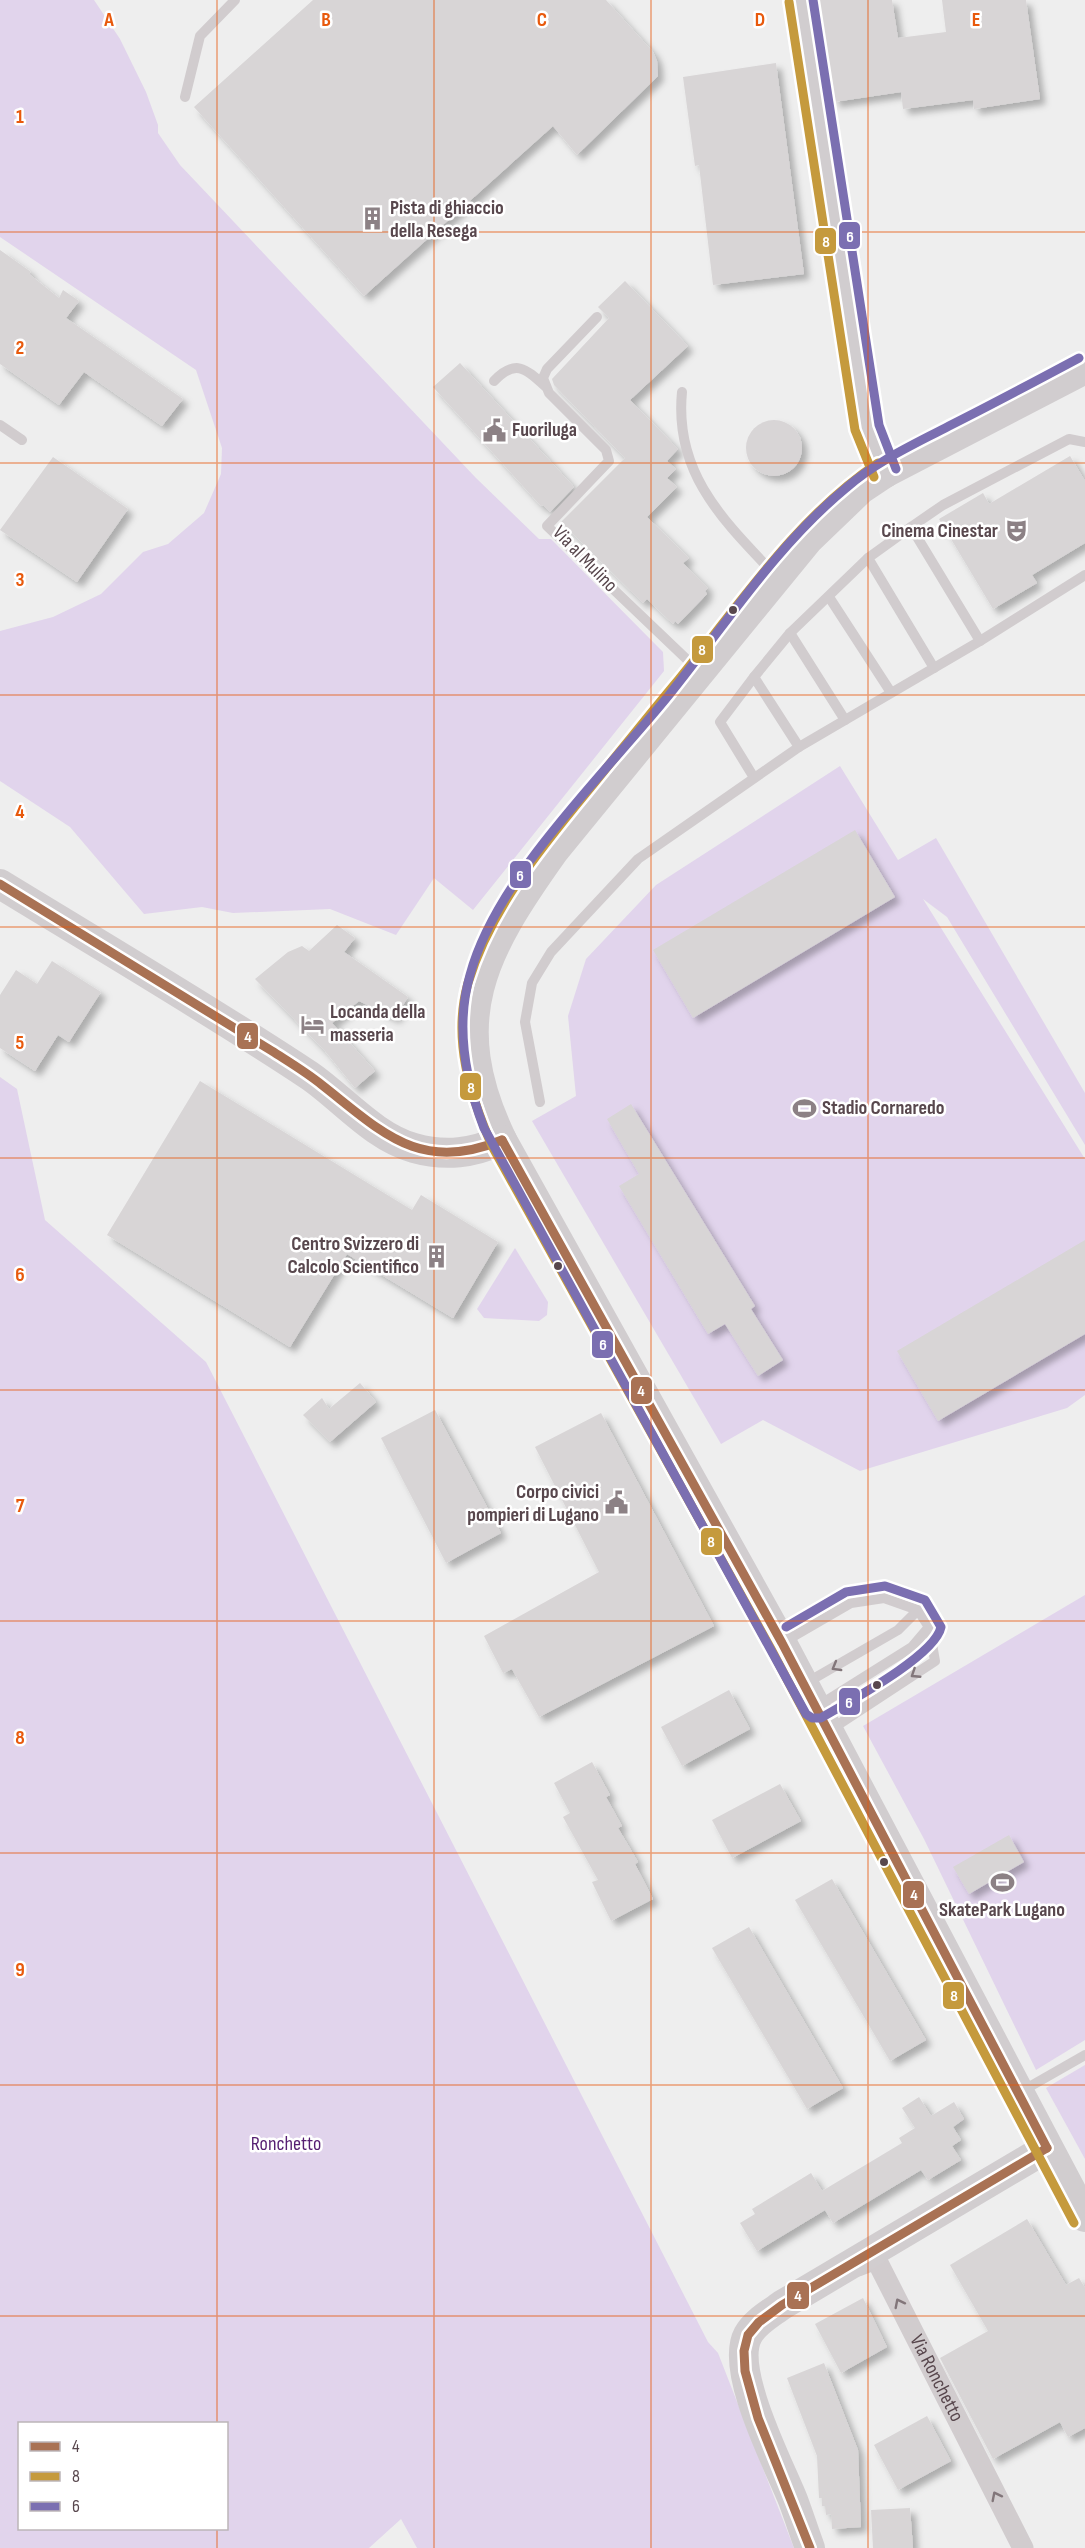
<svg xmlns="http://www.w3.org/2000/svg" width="1085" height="2548" viewBox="0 0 1085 2548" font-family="'Sofia Sans Condensed',sans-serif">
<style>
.green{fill:#e1d4ec;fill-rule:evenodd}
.building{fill:#d8d5d6;filter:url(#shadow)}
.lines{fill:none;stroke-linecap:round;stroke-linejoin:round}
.lane{stroke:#d1ccce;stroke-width:10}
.street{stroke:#d1ccce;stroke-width:21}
.secondary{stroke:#d1cdcf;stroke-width:30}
.bus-1-casing{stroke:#fff;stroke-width:14}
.bus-2-casing{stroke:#fff;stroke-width:14}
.bus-3-casing{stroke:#fff;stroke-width:14}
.bus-1{stroke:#a97254;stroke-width:9}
.bus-2{stroke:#c59a3d;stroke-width:9}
.bus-3{stroke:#7b6fb1;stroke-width:9}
.oneway{stroke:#82767a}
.grid{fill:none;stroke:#e8590c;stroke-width:1.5;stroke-opacity:0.55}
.bus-dot{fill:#58474d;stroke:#fff;stroke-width:2}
.labels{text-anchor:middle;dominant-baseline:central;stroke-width:5;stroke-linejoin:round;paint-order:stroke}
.poi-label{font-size:20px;font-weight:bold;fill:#58474d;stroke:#fff;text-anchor:start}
.street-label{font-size:20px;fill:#58474d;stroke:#fff}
.park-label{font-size:20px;fill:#561f72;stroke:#fff}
.grid-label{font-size:20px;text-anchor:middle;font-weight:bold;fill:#e8590c;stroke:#fff;stroke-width:5;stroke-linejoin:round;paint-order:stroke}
.line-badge{stroke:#fff;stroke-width:2}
.badge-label{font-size:16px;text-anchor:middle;font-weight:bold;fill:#fff}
</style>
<defs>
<filter id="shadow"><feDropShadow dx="5.5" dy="5.5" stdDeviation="3" flood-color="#0004"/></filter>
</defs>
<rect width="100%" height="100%" fill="#eee"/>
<!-- green -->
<g class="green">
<path d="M 0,0 L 94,0 L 120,39 L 146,92 L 158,125 L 158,133 L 180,165 L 476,478 L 539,539 L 551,539 L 663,652 L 664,671 L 473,910 L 434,878 L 396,935 L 330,909 L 233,913 L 202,907 L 144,914 L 70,827 L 0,781 L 0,631 L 53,617 L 101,594 L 143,552 L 168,544 L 204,513 L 221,474 L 222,448 L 196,370 L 0,237 Z"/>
<path d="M 840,766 L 898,860 L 936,838 L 1085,1093 L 1085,1145 L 947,917 L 923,899 L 1085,1159 L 1085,1395 L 1067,1408 L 860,1471 L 763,1420 L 721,1444 L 532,1121 L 576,1096 L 568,1016 L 586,959 L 656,885 Z"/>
<path d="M 0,1077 L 17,1089 L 45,1220 L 206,1362 L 708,2342 L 718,2353 L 794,2548 L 417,2548 L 401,2519 L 369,2548 L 0,2548 ZM 20,2424 L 226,2424 L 226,2528 L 20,2528 Z"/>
<path d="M 515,1248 L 548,1302 L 547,1315 L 539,1321 L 484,1318 L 477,1309 Z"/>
<path d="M 1085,1595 L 1085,2040 L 1036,2070 L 924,1839 L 863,1726 Z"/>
<path d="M 1085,2065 L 1085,2159 L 1046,2088 Z"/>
</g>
<!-- building -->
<g class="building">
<path d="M 313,0 L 606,0 L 653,52 L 657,61 L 658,76 L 577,155 L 553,126 L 364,296 L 194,107 Z"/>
<path d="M 819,0 L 892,0 L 898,38 L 946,32 L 942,0 L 1026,0 L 1040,99 L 974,109 L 973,100 L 903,109 L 901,92 L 834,102 Z"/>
<path d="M 776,63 L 804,274 L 713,285 L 699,165 L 695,166 L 683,77 Z"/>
<path d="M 0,250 L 31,272 L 29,274 L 59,298 L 63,290 L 79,301 L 66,318 L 183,399 L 162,426 L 84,372 L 59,405 L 0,364 Z"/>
<path d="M 625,281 L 688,346 L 630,400 L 678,449 L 667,461 L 676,469 L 667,478 L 677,487 L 647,517 L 689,558 L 683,563 L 708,588 L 705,591 L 707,594 L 678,624 L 675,621 L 673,624 L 647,599 L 643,603 L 561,522 L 625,458 L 554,385 L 552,379 L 609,318 L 598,307 Z"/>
<path d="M 460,363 L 574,487 L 550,512 L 543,505 L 541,506 L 433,387 Z"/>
<circle cx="774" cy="448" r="28"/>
<path d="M 1070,456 L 1085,481 L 1085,543 L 1032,575 L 1037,583 L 993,609 L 939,519 L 983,493 L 989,504 Z"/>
<path d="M 53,457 L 128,509 L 77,582 L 0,530 Z"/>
<path d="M 855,830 L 895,897 L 693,1018 L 653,950 Z"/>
<path d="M 337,925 L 355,938 L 344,952 L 408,997 L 395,1018 L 359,1001 L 332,1023 L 375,1071 L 355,1088 L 325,1051 L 255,979 L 288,952 L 302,946 L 309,951 Z"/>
<path d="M 52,961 L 101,992 L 69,1042 L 58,1035 L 35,1071 L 0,1048 L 0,995 L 16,970 L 37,984 Z"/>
<path d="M 200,1081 L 412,1210 L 421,1195 L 498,1242 L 453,1318 L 347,1254 L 290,1347 L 107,1235 Z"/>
<path d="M 631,1104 L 755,1306 L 751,1309 L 783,1360 L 758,1376 L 725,1324 L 708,1334 L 619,1186 L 639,1174 L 607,1119 Z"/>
<path d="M 1085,1240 L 1085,1334 L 938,1421 L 897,1351 Z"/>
<path d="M 360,1383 L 376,1402 L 330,1442 L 303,1415 L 322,1398 L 329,1409 Z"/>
<path d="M 435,1410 L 501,1533 L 446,1563 L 381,1438 Z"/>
<path d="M 601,1413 L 714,1626 L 539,1717 L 512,1669 L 503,1673 L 484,1636 L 599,1572 L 535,1447 Z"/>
<path d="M 729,1690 L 750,1729 L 682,1766 L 661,1727 Z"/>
<path d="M 592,1762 L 610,1795 L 606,1797 L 622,1826 L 618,1828 L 638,1862 L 635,1864 L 653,1899 L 611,1921 L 592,1882 L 598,1880 L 563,1817 L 570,1813 L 554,1783 Z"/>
<path d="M 780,1784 L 801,1821 L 732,1858 L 712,1820 Z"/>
<path d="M 1009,1835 L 1024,1862 L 969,1894 L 953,1867 Z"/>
<path d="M 832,1879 L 926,2040 L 890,2061 L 795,1900 Z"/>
<path d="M 749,1927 L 843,2088 L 807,2109 L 712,1948 Z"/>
<path d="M 919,2097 L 931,2116 L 954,2102 L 964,2119 L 953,2127 L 961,2140 L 952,2146 L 961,2160 L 928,2180 L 921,2170 L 833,2223 L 825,2210 L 757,2251 L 740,2223 L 755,2214 L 752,2209 L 811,2173 L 822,2191 L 902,2143 L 899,2138 L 915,2128 L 902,2108 Z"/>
<path d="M 1027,2219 L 1066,2285 L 1079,2278 L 1085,2288 L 1085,2428 L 1068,2437 L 1060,2422 L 993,2459 L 940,2358 L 988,2331 L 950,2265 Z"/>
<path d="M 863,2298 L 887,2347 L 841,2373 L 815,2324 Z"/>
<path d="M 824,2363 L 858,2450 L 861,2527 L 832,2529 L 831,2514 L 826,2515 L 825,2506 L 822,2506 L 822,2498 L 819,2498 L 817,2456 L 787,2378 Z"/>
<path d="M 927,2416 L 951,2461 L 898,2490 L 874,2445 Z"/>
<path d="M 910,2508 L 913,2548 L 873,2548 L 871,2510 Z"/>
</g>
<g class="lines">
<!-- lane -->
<g class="lane">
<path d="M 185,97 L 200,36 L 235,0"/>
<path d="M 597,317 L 547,369 L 543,378 L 549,393 L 606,450 L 609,461 L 547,526 L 699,671"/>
<path d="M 494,381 C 515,359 525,368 545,386"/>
<path d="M 682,392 C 674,474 724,521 776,576"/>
<path d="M 0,425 L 22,440"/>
<path d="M 911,527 L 868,558 L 934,668"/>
<path d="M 829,597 L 890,691"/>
<path d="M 790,633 L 845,720"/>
<path d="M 980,641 L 911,527 L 943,505 L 1069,439 L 1085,442"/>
<path d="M 754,677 L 790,633 L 868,558"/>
<path d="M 753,776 L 720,722 L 754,677 L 799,747"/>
<path d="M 540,1102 L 525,1022 L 532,983 L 551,952 L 638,859 L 799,747 L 980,641 L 1085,575"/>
<path d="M 782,1643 L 851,1603 L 884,1598 L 918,1610 L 929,1627 L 935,1661 L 830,1730"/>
<path d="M 806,1683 L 898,1630 L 918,1610"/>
<path d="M 818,1706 L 912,1647 L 929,1627"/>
<path d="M 1022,2091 L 1085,2055"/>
</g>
<!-- street -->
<path class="street" id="s1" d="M 858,2266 L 876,2259 L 1023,2548"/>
<!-- secondary -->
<g class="secondary">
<path d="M 801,0 L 867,428 L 885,473"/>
<path d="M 1085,369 L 885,473 L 861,489 L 808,540 L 554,851 C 482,952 444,1019 502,1140 L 782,1643 L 1085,2217"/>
<path d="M 0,884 C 103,947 209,1009 310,1076 C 343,1099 374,1137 414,1148 C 446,1157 473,1153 502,1140"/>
<path d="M 810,2548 C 804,2532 799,2516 793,2500 C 779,2465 729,2370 748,2335 C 755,2322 770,2314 782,2305 L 1047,2148"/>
</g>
<defs>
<g id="bus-1">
<path d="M 0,884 L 272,1051 C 289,1062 306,1072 322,1085 C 382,1132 420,1174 502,1140"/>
<path d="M 502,1140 L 782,1643 L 1047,2148"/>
<path d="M 810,2548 L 758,2418 L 745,2371 L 744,2351 L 748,2335 L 759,2322 L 782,2305 L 1047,2148"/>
</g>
<g id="bus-2">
<path d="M 789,2 L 855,430 L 874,477"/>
<path d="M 878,463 C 797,517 740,604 679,679 C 648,716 618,754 587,792 C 540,849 490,910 468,983 C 452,1039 470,1095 492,1146 L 771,1649 L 1074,2223"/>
</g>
<g id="bus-3">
<path d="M 813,0 L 879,425 L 896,469"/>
<path d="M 786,1627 L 846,1592 L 885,1586 L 925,1600 L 941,1627 C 935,1656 848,1702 821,1718 L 812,1718 L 806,1714 L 484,1128 C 465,1079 455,1027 470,975 C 496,877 606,773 669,695 C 726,624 776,546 846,488 C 877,461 913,445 949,426 C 993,404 1036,381 1079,358"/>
</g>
</defs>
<!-- bus-1 casing -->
<use href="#bus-1" class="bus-1-casing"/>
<!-- bus-2 casing -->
<use href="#bus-2" class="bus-2-casing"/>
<!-- bus-3 casing -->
<use href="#bus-3" class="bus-3-casing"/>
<!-- bus-1 -->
<use href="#bus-1" class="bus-1"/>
<!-- bus-2 -->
<use href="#bus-2" class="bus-2"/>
<!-- bus-3 -->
<use href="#bus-3" class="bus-3"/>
</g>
<!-- one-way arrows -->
<defs><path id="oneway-chevron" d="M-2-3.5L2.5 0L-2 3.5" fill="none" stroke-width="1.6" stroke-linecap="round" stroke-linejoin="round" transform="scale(1.5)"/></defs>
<g class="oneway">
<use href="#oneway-chevron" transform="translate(836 1667) rotate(150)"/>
<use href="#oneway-chevron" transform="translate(915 1674) rotate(147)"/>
<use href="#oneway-chevron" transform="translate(899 2303) rotate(-117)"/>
<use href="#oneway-chevron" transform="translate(996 2496) rotate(-117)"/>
</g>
<!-- grid -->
<path class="grid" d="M 217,0 L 217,2424M 434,0 L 434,2548M 651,0 L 651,2548M 868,0 L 868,2548M 0,232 L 1085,232M 0,463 L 1085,463M 0,695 L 1085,695M 0,927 L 1085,927M 0,1158 L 1085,1158M 0,1390 L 1085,1390M 0,1621 L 1085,1621M 0,1853 L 1085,1853M 0,2085 L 1085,2085M 0,2316 L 1085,2316M 217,2528 L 217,2548"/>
<!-- icons -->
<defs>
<symbol id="building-bare" viewBox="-9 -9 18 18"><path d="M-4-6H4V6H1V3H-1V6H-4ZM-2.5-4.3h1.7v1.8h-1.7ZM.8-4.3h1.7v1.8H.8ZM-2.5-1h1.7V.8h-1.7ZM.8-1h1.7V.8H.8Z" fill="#8c8185" stroke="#fff" stroke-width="2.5" paint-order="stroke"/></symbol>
<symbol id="civic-bare" viewBox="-9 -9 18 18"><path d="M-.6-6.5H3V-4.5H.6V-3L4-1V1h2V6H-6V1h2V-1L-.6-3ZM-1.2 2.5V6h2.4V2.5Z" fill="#8c8185" stroke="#fff" stroke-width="2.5" paint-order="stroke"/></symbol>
<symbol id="theatre-bare" viewBox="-9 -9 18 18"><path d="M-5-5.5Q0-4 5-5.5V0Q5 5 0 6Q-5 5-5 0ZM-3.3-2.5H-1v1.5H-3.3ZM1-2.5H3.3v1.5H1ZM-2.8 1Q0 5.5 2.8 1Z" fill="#8c8185" stroke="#fff" stroke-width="2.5" paint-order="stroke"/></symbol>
<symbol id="hotel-bare" viewBox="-9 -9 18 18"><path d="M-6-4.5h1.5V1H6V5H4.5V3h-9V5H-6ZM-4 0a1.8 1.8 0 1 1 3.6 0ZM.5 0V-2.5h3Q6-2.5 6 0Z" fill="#8c8185" stroke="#fff" stroke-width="2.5" paint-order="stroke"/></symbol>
<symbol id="stadium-bare" viewBox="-9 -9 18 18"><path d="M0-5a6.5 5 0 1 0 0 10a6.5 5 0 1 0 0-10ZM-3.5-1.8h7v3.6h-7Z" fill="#8c8185" stroke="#fff" stroke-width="2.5" paint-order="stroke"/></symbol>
</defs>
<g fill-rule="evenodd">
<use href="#building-bare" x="356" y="202" width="33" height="33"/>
<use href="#civic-bare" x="478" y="414" width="33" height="33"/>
<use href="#theatre-bare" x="1000" y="514" width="33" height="33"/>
<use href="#hotel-bare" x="296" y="1008" width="33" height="33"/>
<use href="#stadium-bare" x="788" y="1092" width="33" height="33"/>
<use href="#building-bare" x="420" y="1240" width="33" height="33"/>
<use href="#civic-bare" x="600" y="1486" width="33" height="33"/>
<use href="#stadium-bare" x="986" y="1866" width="33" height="33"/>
</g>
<!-- markers -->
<g class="bus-dot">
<circle cx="733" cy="610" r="5"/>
<circle cx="558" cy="1266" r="5"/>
<circle cx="877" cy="1685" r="5"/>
<circle cx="884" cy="1862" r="5"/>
</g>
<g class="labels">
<!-- poi labels -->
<g class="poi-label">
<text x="390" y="208">Pista di ghiaccio<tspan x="390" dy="23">della Resega</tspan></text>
<text x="512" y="430">Fuoriluga</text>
<text x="998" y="531" text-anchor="end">Cinema Cinestar</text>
<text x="330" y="1012">Locanda della<tspan x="330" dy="23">masseria</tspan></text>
<text x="822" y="1108">Stadio Cornaredo</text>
<text x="419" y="1244" text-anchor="end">Centro Svizzero di<tspan x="419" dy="23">Calcolo Scientifico</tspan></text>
<text x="599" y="1492" text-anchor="end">Corpo civici<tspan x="599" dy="23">pompieri di Lugano</tspan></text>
<text x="1002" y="1910" text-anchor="middle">SkatePark Lugano</text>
</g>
<!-- street labels -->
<g class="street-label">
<text transform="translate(585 559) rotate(46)">Via al Mulino</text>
<text stroke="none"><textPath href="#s1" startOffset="153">Via Ronchetto</textPath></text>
</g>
<!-- park labels -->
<g class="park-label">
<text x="286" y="2144">Ronchetto</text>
</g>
</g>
<g class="grid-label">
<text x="109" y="26">A</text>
<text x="326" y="26">B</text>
<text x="542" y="26">C</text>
<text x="760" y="26">D</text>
<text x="976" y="26">E</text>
<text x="20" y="123">1</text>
<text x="20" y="354">2</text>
<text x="20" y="586">3</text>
<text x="20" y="818">4</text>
<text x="20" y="1049">5</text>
<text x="20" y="1281">6</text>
<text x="20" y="1512">7</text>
<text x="20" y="1744">8</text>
<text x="20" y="1976">9</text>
</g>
<g class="line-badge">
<rect x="838" y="221" width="23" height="29" rx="6" fill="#7b6fb1"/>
<rect x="814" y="227" width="23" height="28" rx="6" fill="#c59a3d"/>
<rect x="691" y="635" width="23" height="29" rx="6" fill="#c59a3d"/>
<rect x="509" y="860" width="23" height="29" rx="6" fill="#7b6fb1"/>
<rect x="236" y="1022" width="23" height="28" rx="6" fill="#a97254"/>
<rect x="459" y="1072" width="23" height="29" rx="6" fill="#c59a3d"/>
<rect x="591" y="1330" width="23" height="29" rx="6" fill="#7b6fb1"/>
<rect x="630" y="1376" width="23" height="29" rx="6" fill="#a97254"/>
<rect x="700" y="1527" width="23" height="29" rx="6" fill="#c59a3d"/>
<rect x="838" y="1687" width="23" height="29" rx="6" fill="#7b6fb1"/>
<rect x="902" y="1880" width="23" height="29" rx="6" fill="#a97254"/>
<rect x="942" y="1981" width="23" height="29" rx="6" fill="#c59a3d"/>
<rect x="786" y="2281" width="24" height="29" rx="6" fill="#a97254"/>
</g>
<g class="badge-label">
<text x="850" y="242">6</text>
<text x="826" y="247">8</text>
<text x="702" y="655">8</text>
<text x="520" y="881">6</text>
<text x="248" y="1042">4</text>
<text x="471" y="1093">8</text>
<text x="603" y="1350">6</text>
<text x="641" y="1396">4</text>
<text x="711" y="1547">8</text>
<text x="849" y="1708">6</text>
<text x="914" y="1900">4</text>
<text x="954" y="2001">8</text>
<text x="798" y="2301">4</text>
</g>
<!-- legend -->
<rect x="18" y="2422" width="210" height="108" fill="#ffffff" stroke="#bcb5b8" stroke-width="1.5"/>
<rect x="30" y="2442" width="30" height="9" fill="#a97254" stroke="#bcb5b8" stroke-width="1.5"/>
<text x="72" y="2452" font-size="18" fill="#58474d">4</text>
<rect x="30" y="2472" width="30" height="9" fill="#c59a3d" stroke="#bcb5b8" stroke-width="1.5"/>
<text x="72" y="2482" font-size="18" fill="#58474d">8</text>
<rect x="30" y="2502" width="30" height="9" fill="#7b6fb1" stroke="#bcb5b8" stroke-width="1.5"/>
<text x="72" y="2512" font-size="18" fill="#58474d">6</text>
</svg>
